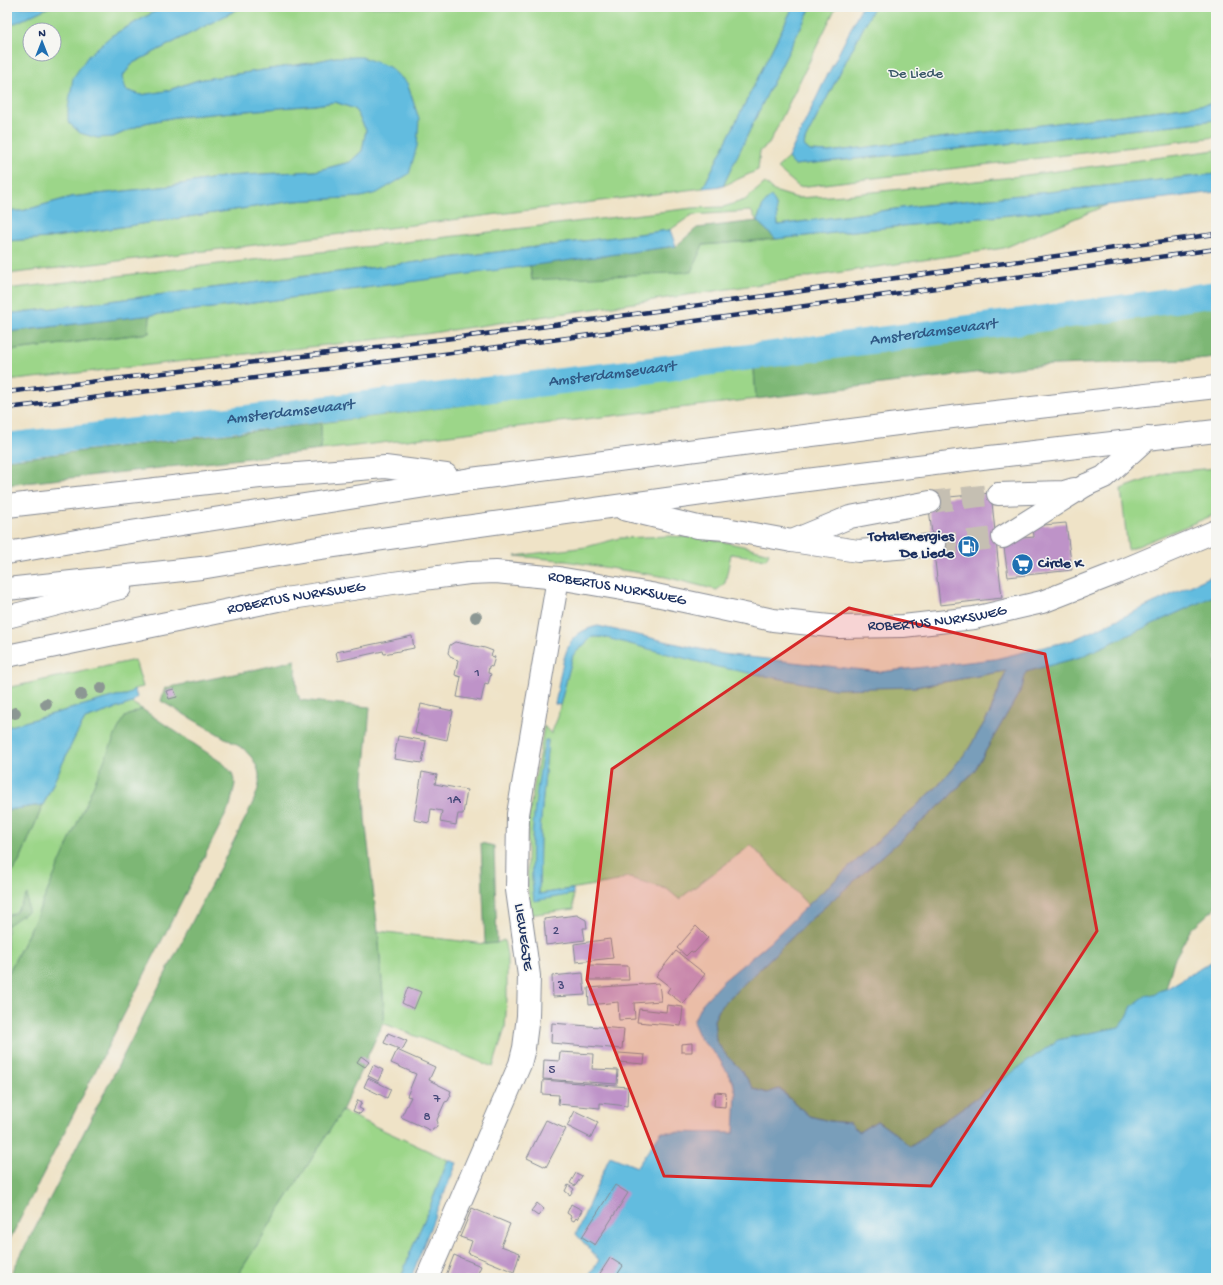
<svg xmlns="http://www.w3.org/2000/svg" width="1223" height="1285" viewBox="0 0 1223 1285" font-family="'Gochi Hand',sans-serif">
<style>
.green{fill:#9cd689;stroke:#5c8274;fill-rule:evenodd}
.forest{fill:#7db775;stroke:#4c736a}
.water{fill:#62bcdf;stroke:#3e769e}
.lines{fill:none;stroke-linecap:round;stroke-linejoin:round}
.canal{stroke:#62bcdf;stroke-width:26}
.building{fill:#be93c8}
.minor-tunnel{stroke:#c5bfb2;stroke-width:22;stroke-dasharray:22 11;stroke-linecap:butt}
.minor-casing{stroke:#858992;stroke-width:24}
.major-casing{stroke:#858992;stroke-width:24}
.minor{stroke:#fff;stroke-width:22}
.major{stroke:#fff;stroke-width:22}
.rail-casing{stroke:#1b2f5e;stroke-width:4.5}
.rail{stroke:#f6f6f2;stroke-width:3;stroke-dasharray:9;stroke-linecap:butt}
.tree{fill:#8c9793}
.marked{fill:#d62828;fill-opacity:0.2;stroke:#d62828;stroke-width:3;stroke-linejoin:round}
.labels{text-anchor:middle;dominant-baseline:central;stroke-width:3;stroke-linejoin:round;paint-order:stroke}
.number-label{font-size:13px;fill:#444878}
.park-label{font-size:15px;fill:#3b5969;stroke:#f6f6f2}
.poi-label{font-size:15px;font-weight:bold;fill:#1b2f5e;stroke:#f6f6f2;text-anchor:end}
.street-label{font-size:15px;fill:#1b2f5e;stroke:#f6f6f2}
.water-label{font-size:16px;font-style:italic;fill:#305985;stroke:#f6f6f2}
</style>
<rect width="100%" height="100%" fill="#f6f6f2"/>
<filter id="ink" filterUnits="userSpaceOnUse"><feTurbulence type="fractalNoise" baseFrequency=".025" numOctaves="2"/><feDisplacementMap in="SourceGraphic" scale="8" xChannelSelector="R" yChannelSelector="G"/><feConvolveMatrix kernelMatrix="1 2 1 2 8 2 1 2 1" color-interpolation-filters="sRGB"/></filter>
<filter id="wash" filterUnits="userSpaceOnUse"><feTurbulence type="fractalNoise" baseFrequency=".012" numOctaves="4" result="noise"/><feDisplacementMap in="SourceGraphic" scale="16" xChannelSelector="R" yChannelSelector="G"/><feGaussianBlur stdDeviation="0.9" result="paint"/><feColorMatrix in="noise" values="0 0 0 0 0 0 0 0 0 0 0 0 0 0 0 0 0 1.4 0 .05"/><feComposite in="paint" operator="in"/></filter>
<g filter="url(#wash)">
<rect width="100%" height="100%" fill="#efe3c7"/>
<!-- green -->
<g class="green">
<path d="M 49,7 L 163,7 L 111,36 L 113,137 L 145,123 L 176,117 L 315,105 L 335,102 L 355,109 L 366,130 L 362,151 L 350,162 L 315,171 L 228,176 L 170,186 L 71,197 L 22,211 L 7,211 L 7,27 ZM 30,30 L 54,30 L 54,54 L 30,54 Z"/>
<path d="M 242,7 L 793,7 L 703,188 L 247,246 L 7,274 L 7,241 L 48,238 L 294,201 L 361,197 L 419,119 L 407,83 L 389,67 L 336,57 L 309,63 L 198,80 L 166,91 L 141,95 L 126,90 L 122,77 L 133,63 Z"/>
<path d="M 811,7 L 836,7 L 769,144 L 760,151 L 758,170 L 723,186 L 771,86 Z"/>
<path d="M 874,7 L 1216,7 L 1216,103 L 829,152 L 810,151 L 804,146 L 805,140 Z"/>
<path d="M 1216,120 L 1216,137 L 799,187 L 777,168 L 788,158 L 795,165 L 1025,142 Z"/>
<path d="M 1216,150 L 1216,174 L 917,206 L 778,225 L 776,205 L 763,205 L 757,221 L 751,211 L 692,215 L 670,230 L 7,314 L 7,289 L 693,208 L 723,207 L 745,200 L 765,183 L 774,191 L 797,198 L 845,195 L 1004,178 Z"/>
<path d="M 1107,205 L 1004,248 L 425,334 L 7,381 L 7,351 L 149,333 L 150,315 L 246,304 L 530,265 L 532,280 L 703,245 L 776,239 Z"/>
<path d="M 754,369 L 756,399 L 321,450 L 321,423 Z"/>
<path d="M 1216,468 L 1216,514 L 1128,550 L 1121,489 L 1168,472 Z"/>
<path d="M 671,536 L 705,538 L 743,546 L 769,553 L 766,559 L 731,554 L 725,583 L 717,590 L 666,577 L 559,560 L 515,556 L 586,547 L 620,538 Z"/>
<path d="M 592,637 L 603,637 L 915,687 L 1006,671 L 990,713 L 968,750 L 938,786 L 808,905 L 751,845 L 679,899 L 667,889 L 626,877 L 618,881 L 539,894 L 540,830 L 548,740 L 532,837 L 532,876 L 534,900 L 573,894 L 574,909 L 529,915 L 527,862 L 528,822 L 544,726 L 551,734 L 558,717 L 560,705 L 573,655 Z"/>
<path d="M 135,660 L 143,687 L 134,689 L 127,695 L 116,696 L 7,727 L 7,688 Z"/>
<path d="M 132,703 L 142,709 L 125,717 L 34,922 L 7,976 L 7,879 L 19,862 L 43,805 L 74,739 L 85,719 Z"/>
<path d="M 378,931 L 485,944 L 497,943 L 504,940 L 507,955 L 507,998 L 505,1028 L 493,1067 L 383,1023 L 384,1020 L 384,1008 Z"/>
<path d="M 342,1111 L 448,1160 L 427,1214 L 410,1253 L 401,1278 L 236,1278 Z"/>
</g>
<!-- forest -->
<g class="forest">
<path d="M 757,221 L 776,239 L 703,245 L 691,272 L 532,280 L 530,265 L 676,246 L 697,228 Z"/>
<path d="M 1216,303 L 1216,357 L 1188,360 L 1033,366 L 756,399 L 754,369 Z"/>
<path d="M 150,315 L 149,333 L 7,351 L 7,332 Z"/>
<path d="M 321,423 L 321,450 L 7,485 L 7,460 Z"/>
<path d="M 1216,595 L 1216,907 L 1191,929 L 1174,960 L 1166,989 L 1159,991 L 1155,995 L 1132,1006 L 1127,1017 L 1119,1027 L 1058,1040 L 931,1130 L 922,1139 L 910,1147 L 900,1137 L 877,1121 L 859,1132 L 850,1123 L 829,1121 L 809,1116 L 780,1089 L 767,1093 L 754,1089 L 741,1070 L 726,1055 L 716,1041 L 714,1020 L 721,1006 L 811,919 L 946,800 L 974,771 L 1022,688 L 1025,672 L 1080,657 Z"/>
<path d="M 295,660 L 297,690 L 300,700 L 370,707 L 364,779 L 365,818 L 378,931 L 384,1008 L 384,1020 L 383,1023 L 342,1111 L 236,1278 L 9,1278 L 247,815 C 255,797 266,781 254,761 C 252,757 247,753 244,749 L 161,701 L 165,688 L 249,671 Z"/>
<path d="M 142,709 L 224,764 L 232,773 L 235,784 L 230,806 L 7,1245 L 7,976 L 34,922 L 118,729 L 125,717 Z"/>
<path d="M 43,805 L 19,862 L 7,879 L 7,810 C 19,809 30,806 43,805 Z"/>
<path d="M 481,843 L 494,846 L 497,943 L 485,944 Z"/>
<path d="M 27,894 L 28,911 L 7,926 L 7,916 L 16,912 Z"/>
</g>
<!-- water -->
<g class="water">
<path d="M 7,7 L 49,7 L 7,27 Z"/>
<path d="M 163,7 L 242,7 L 133,63 L 122,77 L 126,90 L 141,95 L 166,91 L 198,80 L 309,63 L 336,57 L 362,57 L 389,67 L 407,83 L 419,119 L 417,146 L 409,174 L 377,193 L 361,197 L 294,201 L 48,238 L 7,241 L 7,211 L 22,211 L 71,197 L 170,186 L 228,176 L 315,171 L 350,162 L 362,151 L 366,130 L 355,109 L 335,102 L 315,105 L 176,117 L 145,123 L 113,137 L 97,138 L 80,133 L 68,122 L 68,109 L 73,78 L 88,56 L 111,36 Z"/>
<path d="M 793,7 L 811,7 L 771,86 L 723,186 L 703,188 Z"/>
<path d="M 862,7 L 874,7 L 805,140 L 804,146 L 810,151 L 829,152 L 1216,103 L 1216,120 L 1025,142 L 794,165 L 788,158 L 822,86 Z"/>
<path d="M 1216,174 L 1216,192 L 1107,205 L 776,239 L 757,221 L 763,205 L 771,196 L 776,205 L 778,225 L 917,206 Z"/>
<path d="M 670,230 L 676,246 L 246,304 L 7,332 L 7,314 Z"/>
<path d="M 1216,574 L 1216,595 L 1080,657 L 1026,672 L 1022,688 L 974,771 L 946,800 L 811,919 L 721,1006 L 714,1020 L 716,1041 L 726,1055 L 741,1070 L 754,1089 L 767,1093 L 779,1089 L 809,1116 L 829,1121 L 850,1123 L 859,1132 L 877,1121 L 900,1137 L 910,1147 L 922,1139 L 931,1130 L 1058,1040 L 1119,1027 L 1127,1017 L 1132,1006 L 1148,994 L 1155,995 L 1159,991 L 1166,989 L 1216,959 L 1216,1278 L 588,1278 L 599,1260 L 576,1234 L 610,1156 L 637,1167 L 661,1132 L 734,1133 L 736,1094 L 733,1082 L 718,1057 L 701,1040 L 693,1022 L 701,1005 L 722,982 L 769,943 L 808,905 L 938,786 L 968,750 L 990,713 L 1006,671 L 915,687 L 835,689 L 718,667 L 603,637 L 592,637 L 573,655 L 560,705 L 555,704 C 559,686 562,652 573,639 C 580,631 589,628 598,626 L 722,654 L 880,672 L 995,659 L 1073,640 Z"/>
<path d="M 134,689 L 137,697 L 132,703 L 85,719 L 74,739 L 43,805 C 30,806 19,809 7,810 L 7,727 L 116,696 L 127,695 Z"/>
<path d="M 545,740 L 548,740 L 540,830 L 539,894 L 573,889 L 573,894 L 534,901 C 527,848 536,793 545,740 Z"/>
<path d="M 448,1160 L 457,1163 L 437,1210 L 411,1278 L 401,1278 L 410,1253 L 427,1214 Z"/>
</g>
<g class="lines">
<!-- canal -->
<path class="canal" id="s1" d="M 7,446 L 621,374 L 1121,308 L 1216,294"/>
</g>
<g id="blocks">
<!-- building -->
<g class="building">
<path d="M 991,493 L 1002,598 L 940,605 L 928,499 Z"/>
<path d="M 1066,523 L 1072,570 L 1008,577 L 1003,540 L 1034,537 L 1033,526 Z"/>
<path d="M 412,636 L 414,648 L 384,654 L 383,651 L 338,661 L 336,652 Z"/>
<path d="M 455,642 L 485,648 L 493,651 L 491,656 L 495,657 L 492,667 L 489,666 L 488,673 L 491,674 L 488,684 L 485,683 L 481,701 L 457,697 L 461,677 L 455,675 L 458,660 L 452,658 L 448,653 L 450,645 Z"/>
<path d="M 174,689 L 177,697 L 169,699 L 166,691 Z"/>
<path d="M 421,704 L 453,711 L 447,740 L 415,733 Z"/>
<path d="M 398,736 L 426,741 L 422,763 L 394,759 Z"/>
<path d="M 422,772 L 437,775 L 435,784 L 467,790 L 463,814 L 458,814 L 456,825 L 440,822 L 442,811 L 431,809 L 429,823 L 414,820 Z"/>
<path d="M 577,915 L 586,920 L 587,928 L 583,928 L 585,940 L 546,945 L 544,919 Z"/>
<path d="M 696,926 L 708,938 L 694,953 L 691,951 L 686,956 L 677,948 Z"/>
<path d="M 610,939 L 613,958 L 576,962 L 574,944 Z"/>
<path d="M 676,951 L 705,974 L 683,1004 L 667,992 L 670,987 L 656,976 Z"/>
<path d="M 589,965 L 628,966 L 629,980 L 589,980 Z"/>
<path d="M 583,973 L 585,995 L 553,997 L 552,976 Z"/>
<path d="M 659,983 L 661,1001 L 634,1003 L 635,1019 L 619,1020 L 618,1002 L 589,1005 L 588,988 Z"/>
<path d="M 408,987 L 421,992 L 414,1009 L 402,1003 Z"/>
<path d="M 667,1005 L 683,1007 L 681,1026 L 637,1022 L 639,1009 L 666,1012 Z"/>
<path d="M 552,1023 L 624,1029 L 622,1049 L 551,1043 Z"/>
<path d="M 388,1033 L 407,1041 L 402,1050 L 384,1043 Z"/>
<path d="M 692,1043 L 692,1052 L 681,1052 L 681,1044 Z"/>
<path d="M 397,1050 L 435,1067 L 429,1080 L 451,1091 L 450,1094 L 451,1095 L 448,1101 L 445,1102 L 437,1120 L 438,1123 L 436,1128 L 433,1128 L 432,1131 L 401,1117 L 411,1097 L 407,1096 L 416,1074 L 391,1063 Z"/>
<path d="M 560,1052 L 593,1054 L 592,1069 L 618,1070 L 617,1084 L 543,1079 L 544,1060 L 559,1061 Z"/>
<path d="M 619,1053 L 645,1055 L 644,1064 L 618,1062 Z"/>
<path d="M 361,1056 L 369,1062 L 365,1067 L 357,1062 Z"/>
<path d="M 373,1065 L 383,1070 L 378,1081 L 368,1076 Z"/>
<path d="M 368,1078 L 391,1089 L 387,1098 L 364,1087 Z"/>
<path d="M 543,1080 L 628,1087 L 627,1106 L 600,1103 L 600,1108 L 558,1104 L 559,1095 L 542,1094 Z"/>
<path d="M 715,1092 L 726,1093 L 725,1107 L 714,1106 Z"/>
<path d="M 358,1100 L 362,1102 L 359,1108 L 363,1110 L 360,1114 L 353,1111 Z"/>
<path d="M 575,1111 L 598,1122 L 591,1138 L 567,1126 Z"/>
<path d="M 546,1120 L 566,1129 L 546,1167 L 527,1158 Z"/>
<path d="M 576,1173 L 582,1176 L 575,1186 L 570,1183 Z"/>
<path d="M 568,1185 L 574,1189 L 570,1195 L 565,1191 Z"/>
<path d="M 615,1185 L 628,1193 L 595,1245 L 582,1237 Z"/>
<path d="M 537,1203 L 544,1209 L 538,1216 L 531,1211 Z"/>
<path d="M 571,1204 L 582,1210 L 577,1219 L 576,1218 L 574,1221 L 570,1219 L 571,1216 L 567,1213 Z"/>
<path d="M 472,1208 L 510,1224 L 501,1246 L 520,1253 L 514,1272 L 468,1253 L 472,1241 L 460,1237 Z"/>
<path d="M 454,1255 L 481,1266 L 476,1278 L 445,1278 Z"/>
<path d="M 610,1258 L 623,1266 L 615,1278 L 597,1278 Z"/>
</g>
</g>
</g>
<g filter="url(#ink)">
<use href="#blocks" fill-opacity="0" stroke="#858992" stroke-width="1"/>
<g class="lines">
<!-- minor-tunnel -->
<g class="minor-tunnel">
<path d="M 930,502 L 998,494"/>
<path d="M 935,545 L 1003,537"/>
</g>
<defs>
<g id="minor">
<path d="M 998,494 L 1064,492 L 1074,489"/>
<path d="M 726,529 L 792,541 L 858,551 L 935,545"/>
<path d="M 1003,537 L 1086,485"/>
<path d="M 792,541 L 850,517 L 930,502"/>
<path d="M 427,1278 L 520,1064 L 524,1048 L 528,1016 L 529,976 L 517,890 L 518,814 L 558,578"/>
</g>
<g id="major">
<path d="M 1086,485 L 1104,477 L 1147,438"/>
<path d="M 7,506 L 260,477 L 385,467 L 446,475"/>
<path d="M 624,509 L 698,527 L 726,529"/>
<path d="M 7,553 L 105,536 L 471,479 L 952,417 L 1216,387"/>
<path d="M 7,589 L 201,568 L 313,549 L 444,530 L 767,485 L 990,457 L 1216,431"/>
<path d="M 7,617 L 120,588"/>
<path id="s2" d="M 7,656 L 278,600 L 393,583 L 469,573 L 496,572 L 558,578 L 651,594 L 773,620 L 839,627 L 903,626 L 974,618 L 1042,602 L 1114,574 L 1216,531"/>
</g>
</defs>
<!-- minor casing -->
<use href="#minor" class="minor-casing"/>
<!-- major casing -->
<use href="#major" class="major-casing"/>
<!-- minor -->
<use href="#minor" class="minor"/>
<!-- major -->
<use href="#major" class="major"/>
<defs>
<g id="rail">
<path d="M 7,392 L 518,330 L 1216,234"/>
<path d="M 7,408 C 411,361 813,306 1216,249"/>
</g>
</defs>
<!-- rail casing -->
<use href="#rail" class="rail-casing"/>
<!-- rail -->
<use href="#rail" class="rail"/>
</g>
<!-- trees -->
<g class="tree">
<circle cx="476" cy="617" r="6"/>
<circle cx="101" cy="688" r="6"/>
<circle cx="81" cy="694" r="6"/>
<circle cx="46" cy="704" r="6"/>
<circle cx="15" cy="713" r="6"/>
</g>
</g>
<!-- marked area -->
<path class="marked" d="M 849,608 L 1045,654 L 1097,931 L 931,1186 L 664,1176 L 587,980 L 612,769 Z"/>
<!-- icons -->
<defs>
<symbol id="fuel-disc" viewBox="-11 -11 22 22"><circle r="9.5" fill="#1f6fb2" stroke="#f6f6f2"/><path d="M-5.5-6h7V0h2V4h1.3V-2.5L3-4.5l.8-.8L6-3V5H2.5V1h-1V6h-7ZM-4.2-4.7v3.2H.2V-4.7Z" fill="#fff"/></symbol>
<symbol id="supermarket-disc" viewBox="-11 -11 22 22"><circle r="9.5" fill="#1f6fb2" stroke="#f6f6f2"/><path d="M-6-5.5h2.5l.6 2H6L4.5 2H-2.5L-4.4-4H-6ZM-1.5 3.2a1.3 1.3 0 1 0 .1 0ZM3 3.2a1.3 1.3 0 1 0 .1 0Z" fill="#fff"/></symbol>
</defs>
<g fill-rule="evenodd">
<use href="#fuel-disc" x="956" y="534" width="25" height="25"/>
<use href="#supermarket-disc" x="1010" y="552" width="25" height="25"/>
</g>
<g class="labels">
<!-- number labels -->
<g class="number-label">
<text x="477" y="673">1</text>
<text x="454" y="800">1A</text>
<text x="556" y="931">2</text>
<text x="561" y="986">3</text>
<text x="552" y="1070">5</text>
<text x="437" y="1099">7</text>
<text x="427" y="1117">8</text>
</g>
<!-- park labels -->
<g class="park-label">
<text x="916" y="74">De Liede</text>
</g>
<!-- poi labels -->
<g class="poi-label">
<text x="954" y="537">TotalEnergies<tspan x="954" dy="17">De Liede</tspan></text>
<text x="1038" y="564" text-anchor="start">Circle K</text>
</g>
<!-- street labels -->
<g class="street-label">
<text stroke="none"><textPath href="#s2" startOffset="619">ROBERTUS NURKSWEG</textPath></text>
<text stroke="none"><textPath href="#s2" startOffset="295">ROBERTUS NURKSWEG</textPath></text>
<text stroke="none"><textPath href="#s2" startOffset="943">ROBERTUS NURKSWEG</textPath></text>
<text transform="translate(523 937) rotate(82)">LIEWEGJE</text>
</g>
<!-- water labels -->
<g class="water-label">
<text stroke="none"><textPath href="#s1" startOffset="933">Amsterdamsevaart</textPath></text>
<text stroke="none"><textPath href="#s1" startOffset="609">Amsterdamsevaart</textPath></text>
<text stroke="none"><textPath href="#s1" startOffset="285">Amsterdamsevaart</textPath></text>
</g>
</g>
<!-- margin -->
<rect width="1223" height="1285" fill="none" stroke="#f6f6f2" stroke-width="24"/>
<!-- north arrow -->
<g transform="translate(42 42)"><circle r="19" fill="#f6f6f2" stroke="#9ea6b7"/>
<path d="M0-3L7 15L0 10L-7 15Z" fill="#1f6fb2"/>
<text y="-6" font-size="11" font-weight="bold" text-anchor="middle" fill="#1b2f5e">N</text>
</g>
</svg>
